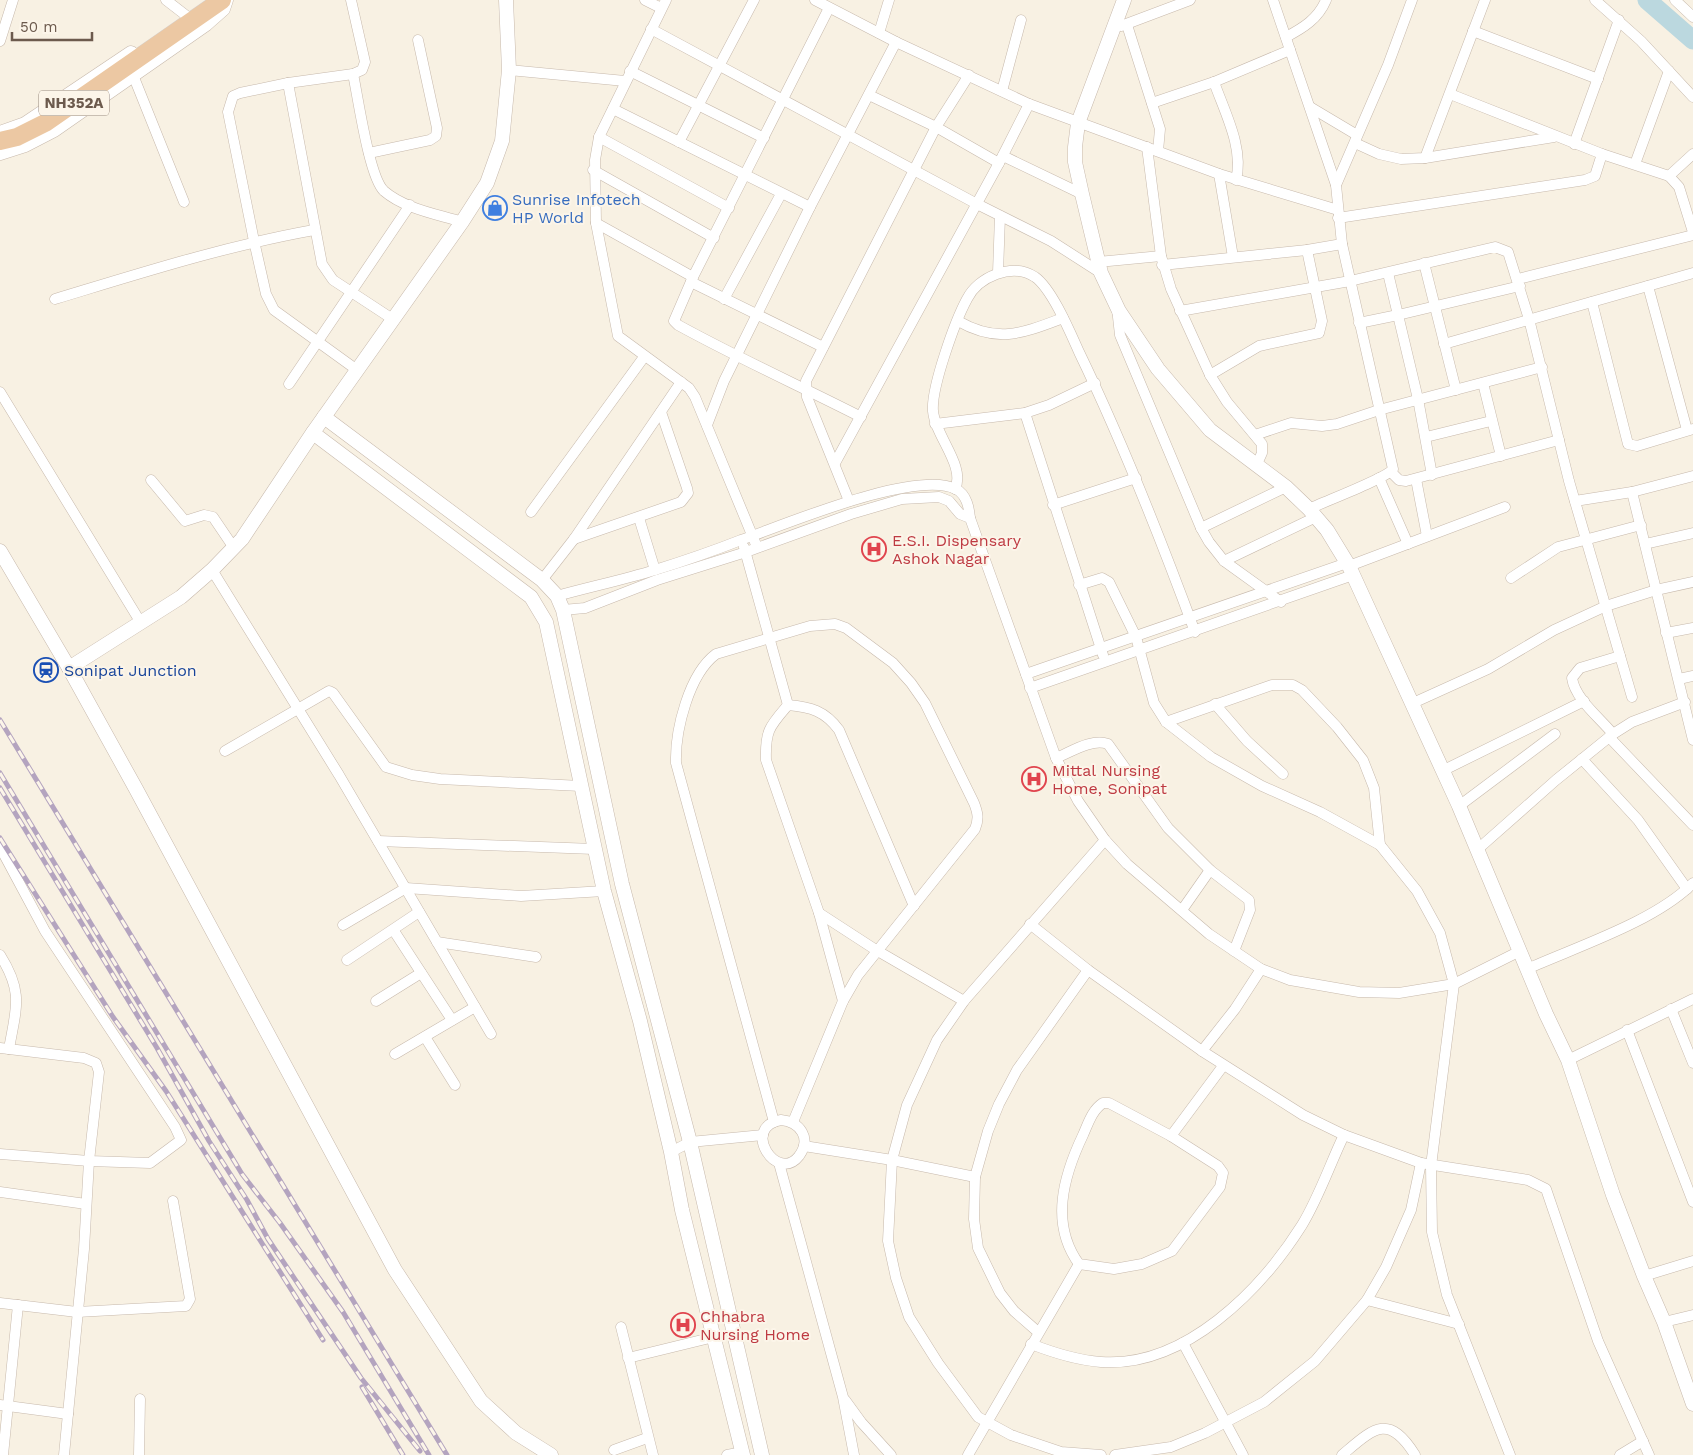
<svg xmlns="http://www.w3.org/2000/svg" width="1693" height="1455" viewBox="0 0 1693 1455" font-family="'Work Sans',sans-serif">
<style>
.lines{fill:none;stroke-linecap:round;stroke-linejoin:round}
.river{stroke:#bbd8df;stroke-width:19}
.minor-casing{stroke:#c7b9ac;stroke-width:11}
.tertiary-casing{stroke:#c7b9ac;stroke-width:15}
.trunk-casing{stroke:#d6d1cd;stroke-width:19}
.minor{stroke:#fff;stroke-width:10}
.tertiary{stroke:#fff;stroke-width:14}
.trunk{stroke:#ecc8a3;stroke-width:18}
.rail-casing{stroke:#b4a4bf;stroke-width:5}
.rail{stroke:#fcf5e9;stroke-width:3;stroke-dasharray:9;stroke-linecap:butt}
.labels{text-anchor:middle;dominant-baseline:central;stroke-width:4;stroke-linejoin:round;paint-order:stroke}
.shield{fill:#fcf5e9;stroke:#97887c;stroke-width:1}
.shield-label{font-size:15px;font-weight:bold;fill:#6c5a4d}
.shop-label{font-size:16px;fill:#366cbe;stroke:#fcf5e9;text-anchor:start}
.health-label{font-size:16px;fill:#be3a42;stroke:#fcf5e9;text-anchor:start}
.transit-label{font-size:16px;fill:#164399;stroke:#fcf5e9;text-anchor:start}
</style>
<rect width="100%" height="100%" fill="#f8f1e3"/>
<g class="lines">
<!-- river -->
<path class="river" d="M 1647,0 L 1693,40"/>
<defs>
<g id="minor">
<path d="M 166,0 L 188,17"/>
<path d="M 351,0 L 365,62 L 362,70 L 353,74 L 288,83 L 240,93 L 233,96 L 228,112 L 254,241 L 266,294 L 274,310 L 357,370"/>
<path d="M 645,0 L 661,8"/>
<path d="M 666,0 L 599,137 L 595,160 L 596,223 L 618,336 L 689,388 L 695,397 L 757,547"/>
<path d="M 815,0 L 896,42 L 1029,104 L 1219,174 L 1338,210"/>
<path d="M 1273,0 L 1336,185"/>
<path d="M 1595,0 L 1641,41 L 1693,97"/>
<path d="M 1675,0 L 1693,17"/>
<path d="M 829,8 L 693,277 L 674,321 L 678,325 C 738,358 800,386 861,417"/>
<path d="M 1127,25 L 1160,129 L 1158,151"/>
<path d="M 1121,26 L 1190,0"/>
<path d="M 651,29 L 977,204 L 1051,241 L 1101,273"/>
<path d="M 1473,31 L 1598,79"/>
<path d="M 879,33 L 889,0"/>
<path d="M 1286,37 C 1303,28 1318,19 1326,0"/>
<path d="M 0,41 L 13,0"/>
<path d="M 509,70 L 625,81"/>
<path d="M 630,71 L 764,138"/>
<path d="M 353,74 C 358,97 369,177 384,191 C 405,209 437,214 462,222"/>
<path d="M 133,75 L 184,202"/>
<path d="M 1214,82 C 1225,113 1244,148 1236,180"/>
<path d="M 288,83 L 322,264 L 333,280 L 394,320"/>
<path d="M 1002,91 L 1021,20"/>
<path d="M 1450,94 L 1602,154 L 1669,176 L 1679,187 L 1693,232"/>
<path d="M 869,95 L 936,127 L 999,163"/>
<path d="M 1152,103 L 1214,82 L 1290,50"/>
<path d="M 1310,107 L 1357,135"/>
<path d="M 613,109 L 810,207"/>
<path d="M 599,137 L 729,208"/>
<path d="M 679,142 L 754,0"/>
<path d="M 1355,143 L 1379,154 L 1401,159 L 1425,158 L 1554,137"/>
<path d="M 1574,144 L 1619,20"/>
<path d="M 1147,147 L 1161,256 L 1171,289 L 1210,375 L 1227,402 L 1262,444 L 1262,453 L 1256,466"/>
<path d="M 369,153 L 430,140 L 436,136 L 437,128 L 418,40"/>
<path d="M 1003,156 L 1082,194"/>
<path d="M 1425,158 L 1485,0"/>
<path d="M 1635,164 L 1669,71"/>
<path d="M 593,170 L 714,238"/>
<path d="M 1219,174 L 1233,257"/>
<path d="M 1669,176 L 1693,154"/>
<path d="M 1338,218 L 1585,180 L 1595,176 L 1602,154"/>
<path d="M 596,223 L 693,277"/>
<path d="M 1098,262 L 1161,256"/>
<path d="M 1424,263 L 1456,390"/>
<path d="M 1162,265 L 1307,250 L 1342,244"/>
<path d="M 998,273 L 1000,216"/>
<path d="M 1388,273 L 1418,399 L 1432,475"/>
<path d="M 1518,279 L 1693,235"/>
<path d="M 691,282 L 823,347"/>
<path d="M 1648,286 L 1687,430"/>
<path d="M 55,299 C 141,273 225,246 314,230"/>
<path d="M 724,299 L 781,194"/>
<path d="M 1592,302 L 1628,444 L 1637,446 L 1693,429"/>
<path d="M 1117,308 L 1120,335 L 1201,528 L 1209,542 L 1224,561 L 1281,602"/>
<path d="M 1180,311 L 1350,281 L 1495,247 L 1508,252 L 1529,319 L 1569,481 L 1632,697"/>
<path d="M 958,321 C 998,344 1023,333 1063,318"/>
<path d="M 1359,323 L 1398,315 L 1520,286"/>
<path d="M 1444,344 L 1693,273"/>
<path d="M 1210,375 L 1259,346 L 1319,333 L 1322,321 L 1307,250"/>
<path d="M 1483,383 L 1501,456"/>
<path d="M 289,384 L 410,205"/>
<path d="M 0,392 L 141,623"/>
<path d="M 1025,413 L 1103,655"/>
<path d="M 935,424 L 1025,413 L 1049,405 L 1095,383"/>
<path d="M 707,425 L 724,381 L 810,207 L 896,42"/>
<path d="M 1255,435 L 1291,423 L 1322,426 L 1337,424 L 1379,410 L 1542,367"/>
<path d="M 1426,437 L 1491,421"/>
<path d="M 835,463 L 999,163 L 1029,104"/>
<path d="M 1391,472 L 1399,480 L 1406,481 L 1559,440"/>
<path d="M 1379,478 L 1408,544"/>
<path d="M 1416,479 L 1427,536"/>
<path d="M 151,480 L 185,521 L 204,515 L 213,517 L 234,548"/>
<path d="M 955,489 C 966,466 935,436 933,411 C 931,388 955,321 967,299 C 978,277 1012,262 1035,277 C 1052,289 1070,332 1079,352 C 1123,443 1160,537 1195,632"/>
<path d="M 1632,492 L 1693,740"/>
<path d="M 849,501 L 807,397 L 806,381 L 936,127 L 969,75"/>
<path d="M 1575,501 L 1632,492 L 1693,476"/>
<path d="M 1053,505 L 1136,478"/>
<path d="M 1309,509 C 1323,502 1387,478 1393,469 L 1342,244 L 1336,185 L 1388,65 L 1412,0"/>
<path d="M 531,512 L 644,357"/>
<path d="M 639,518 L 655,570"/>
<path d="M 1201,528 L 1286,487"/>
<path d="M 574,539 L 681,502 L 688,493 L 687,488 L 661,412"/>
<path d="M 1645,544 L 1693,533"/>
<path d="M 744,547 L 788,705"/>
<path d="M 1224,561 L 1316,517"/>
<path d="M 1349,566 L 1505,507"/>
<path d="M 212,570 L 339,775 L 491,1034"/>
<path d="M 1511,578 L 1558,547 L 1641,525"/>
<path d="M 542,580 L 574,539 L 681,382"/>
<path d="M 1079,585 L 1102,578 L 1109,582 L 1136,637 L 1154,703 L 1166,722 L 1211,757 L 1262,786 L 1320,812 L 1380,845 L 1417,891 L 1440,933 L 1454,984 L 1431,1166 L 1432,1232 L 1447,1295 L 1510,1455"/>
<path d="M 557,596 C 589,587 623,580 655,570 C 684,561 713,551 741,540 C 784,525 915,469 956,489 C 967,495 969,508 970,518 L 1056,758 L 1078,801 L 1105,840 L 1127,864 L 1209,934 L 1261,969 L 1290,980 L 1359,992 L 1399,993 L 1454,984 L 1520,951"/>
<path d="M 563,610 L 585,608 L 657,580 L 746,552 L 851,514 L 902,499 L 939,497 L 949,501 L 960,514 L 970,518"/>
<path d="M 1666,633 L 1693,628"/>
<path d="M 1026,674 L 1347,563"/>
<path d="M 1679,679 L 1693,676"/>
<path d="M 1030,688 L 1353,575"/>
<path d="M 1413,703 L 1488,669 L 1554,630 L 1606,606 L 1656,590 L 1693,582"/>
<path d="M 1215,704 L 1247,741 L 1283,774"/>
<path d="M 788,705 C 770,726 765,730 766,760 L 819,913 L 843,1001"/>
<path d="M 788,705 C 811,707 825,711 839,730 L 914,906"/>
<path d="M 1166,722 L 1272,685 L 1293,685 L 1302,690 L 1337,727 L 1363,760 L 1374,788 L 1380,845"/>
<path d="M 1613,734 C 1600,718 1575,699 1572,678 L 1580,668 L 1620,656"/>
<path d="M 1609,737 L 1693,825"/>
<path d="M 225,751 L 329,691 L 333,693 L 386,767 L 412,775 L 440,779 L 581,786"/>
<path d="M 1056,758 C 1071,752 1092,738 1108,744 L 1168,828 L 1210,870 L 1249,900 L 1250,910 L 1234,951"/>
<path d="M 1582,759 L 1638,820 L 1687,889"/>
<path d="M 1442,771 L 1584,701"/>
<path d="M 1459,806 L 1555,734"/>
<path d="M 378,841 L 594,849"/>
<path d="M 0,847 L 45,931 L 175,1127 L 181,1140 L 150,1163 L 89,1161 L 0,1154"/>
<path d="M 1478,849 L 1556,780 L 1613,734 L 1632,722 L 1685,702"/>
<path d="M 1182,910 L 1210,870"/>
<path d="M 819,913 L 876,950 L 964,1001"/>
<path d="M 1030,924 L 1088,970 L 1202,1051 L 1303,1115 L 1344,1135 L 1421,1163 L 1528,1180 L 1546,1189 L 1598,1341 L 1649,1455"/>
<path d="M 343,925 L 406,888 L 521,896 L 604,891"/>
<path d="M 394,931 L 452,1020"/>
<path d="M 437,942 L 536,957"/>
<path d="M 0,955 C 24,993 16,1008 9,1049"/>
<path d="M 347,960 L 419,912"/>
<path d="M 1527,969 C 1576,947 1656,921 1693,883"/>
<path d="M 376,1001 L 421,973"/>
<path d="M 1671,1009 L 1693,1063"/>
<path d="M 1627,1030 L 1693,1202"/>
<path d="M 425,1037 L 455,1085"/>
<path d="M 0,1048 L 84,1058 L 96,1063 L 99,1072 L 89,1161 L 84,1249 L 64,1455"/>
<path d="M 1202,1051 L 1235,1009 L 1261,969"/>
<path d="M 395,1054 L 475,1007"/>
<path d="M 1568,1060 L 1693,999"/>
<path d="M 1103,1103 L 1109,1103 L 1171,1136 L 1218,1166 L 1223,1173 L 1220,1187 L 1172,1251 L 1142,1264 L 1114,1269 L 1079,1264 C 1050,1224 1063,1177 1083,1135 C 1088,1124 1092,1110 1103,1103 Z"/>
<path d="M 781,1120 C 800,1122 812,1138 799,1156 C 777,1184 740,1127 781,1120 Z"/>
<path d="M 774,1122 L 676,763 C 675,730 689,674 716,654 L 810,626 L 835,624 L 846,628 L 893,663 L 911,683 L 925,703 L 974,803 C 978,813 979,819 975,829 L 858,975 L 843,1001 L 793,1122"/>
<path d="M 1171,1136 L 1223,1066"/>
<path d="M 804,1146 L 892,1160 L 975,1177"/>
<path d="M 671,1152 L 690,1142 L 763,1135"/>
<path d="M 779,1163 L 843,1397 L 854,1455"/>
<path d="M 0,1192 L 86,1204"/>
<path d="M 1644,1276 L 1693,1261"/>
<path d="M 1367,1300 L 1459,1324"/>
<path d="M 0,1303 L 77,1312 L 186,1306 L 190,1299 L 173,1201"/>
<path d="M 1664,1322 L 1693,1315"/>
<path d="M 621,1327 L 653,1455"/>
<path d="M 1038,1332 L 1014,1311 L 1000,1293 L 978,1248 L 974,1219 L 975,1177 L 988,1131 L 999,1104 L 1017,1070 L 1088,970"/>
<path d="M 1183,1343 L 1243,1455"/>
<path d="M 1031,1344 C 1054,1353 1076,1360 1101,1362 C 1185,1368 1261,1290 1302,1225 C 1319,1197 1330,1164 1344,1135"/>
<path d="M 628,1358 L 714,1337"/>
<path d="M 845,1400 L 861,1422 L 891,1455"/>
<path d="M 0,1405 L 68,1414"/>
<path d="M 614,1450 L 647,1438"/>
<path d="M 3,1455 L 18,1305"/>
<path d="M 139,1455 L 140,1399"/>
<path d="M 727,1455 L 743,1452"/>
<path d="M 968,1455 L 1079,1264"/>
<path d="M 1101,1455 L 1061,1452 L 1011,1435 L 978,1417 L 938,1363 L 909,1317 L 896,1278 L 888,1241 L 892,1160 L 907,1105 L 937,1040 L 964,1001 L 1105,840"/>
<path d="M 1115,1455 L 1171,1447 L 1205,1433 L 1264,1402 L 1315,1361 L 1367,1300 L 1386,1267 L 1411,1210 L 1421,1163"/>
<path d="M 1342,1455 C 1373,1429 1388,1412 1415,1455"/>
<path d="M 1620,1455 L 1643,1441"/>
</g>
<g id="tertiary">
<path d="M 1124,0 L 1078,123 L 1075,147 L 1075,162 L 1082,194 L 1101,273 L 1119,311 L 1158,369 L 1210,430 L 1286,487 L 1309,509 L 1327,530 L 1349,566 L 1459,806 L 1546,1014 L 1568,1060 L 1613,1195 L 1644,1276 L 1664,1322 L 1693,1404"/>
<path d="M 0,133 L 25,124 L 131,53"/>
<path d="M 0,153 L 25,145 L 54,130 L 206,24 L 223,9 L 226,0"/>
<path d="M 324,417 L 542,580 L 557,596 L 563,610 L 622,884 L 690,1142 L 762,1455"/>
<path d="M 313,433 L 531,597 L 546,622 L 604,891 L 640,1021 L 671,1152 L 682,1210 L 743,1455"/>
<path d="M 0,551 L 69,668 L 136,789 L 395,1270 L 481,1401 L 516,1433 L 551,1455"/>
<path d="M 69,668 L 181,597 L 212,570 L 242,539 L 314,431 L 462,222 L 487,183 L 502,141 L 509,70 L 506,0"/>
</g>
<path id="trunk" d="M 0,141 L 17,137 L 45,123 L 222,0"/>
</defs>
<!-- minor casing -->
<use href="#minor" class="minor-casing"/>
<!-- tertiary casing -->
<use href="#tertiary" class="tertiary-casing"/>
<!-- trunk casing -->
<use href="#trunk" class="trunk-casing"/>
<!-- minor -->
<use href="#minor" class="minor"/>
<!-- tertiary -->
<use href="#tertiary" class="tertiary"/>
<!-- trunk -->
<use href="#trunk" class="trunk"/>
<defs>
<g id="rail">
<path d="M 0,720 L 447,1455"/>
<path d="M 0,773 L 242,1174 L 280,1223 L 343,1312 L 429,1455"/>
<path d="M 0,788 L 157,1048 L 209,1141 L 247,1200 L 268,1239 L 361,1378 L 420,1451"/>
<path d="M 0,838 L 113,1017 L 166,1091 L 323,1340"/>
<path d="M 362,1387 L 403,1455"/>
</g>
</defs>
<!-- rail casing -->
<use href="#rail" class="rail-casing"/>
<!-- rail -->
<use href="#rail" class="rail"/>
</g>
<!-- icons -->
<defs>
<symbol id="shop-ring" viewBox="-11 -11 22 22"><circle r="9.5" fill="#fcf5e9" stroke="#3f7fe0" stroke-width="1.5"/><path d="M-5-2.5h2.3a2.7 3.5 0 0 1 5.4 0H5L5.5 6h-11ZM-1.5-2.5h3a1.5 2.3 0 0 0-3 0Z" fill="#3f7fe0"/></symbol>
<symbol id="hospital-ring" viewBox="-11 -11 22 22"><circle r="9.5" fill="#fcf5e9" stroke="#e0444e" stroke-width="1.5"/><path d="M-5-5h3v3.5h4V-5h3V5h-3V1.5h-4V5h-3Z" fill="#e0444e"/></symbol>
<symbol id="station-ring" viewBox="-11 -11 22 22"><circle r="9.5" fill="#fcf5e9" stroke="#1a4fb4" stroke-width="1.5"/><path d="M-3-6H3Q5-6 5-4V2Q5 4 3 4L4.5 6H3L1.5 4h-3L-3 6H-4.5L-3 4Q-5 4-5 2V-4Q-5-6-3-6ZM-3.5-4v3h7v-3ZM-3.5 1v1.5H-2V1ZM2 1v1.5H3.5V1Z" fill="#1a4fb4"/></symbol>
</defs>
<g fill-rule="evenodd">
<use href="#shop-ring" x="481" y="194" width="28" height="28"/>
<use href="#hospital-ring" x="860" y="535" width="28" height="28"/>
<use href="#station-ring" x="32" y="656" width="28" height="28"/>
<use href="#hospital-ring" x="1020" y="765" width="28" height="28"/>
<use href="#hospital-ring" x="669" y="1311" width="28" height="28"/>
</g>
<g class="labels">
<!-- shield labels -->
<rect class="shield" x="39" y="90.5" width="70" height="25" rx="4"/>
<g class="shield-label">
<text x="74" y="103">NH352A</text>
</g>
<!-- shop labels -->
<g class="shop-label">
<text x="512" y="199">Sunrise Infotech<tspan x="512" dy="18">HP World</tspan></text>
</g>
<!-- health labels -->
<g class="health-label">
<text x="892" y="540">E.S.I. Dispensary<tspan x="892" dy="18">Ashok Nagar</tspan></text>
<text x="1052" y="770">Mittal Nursing<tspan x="1052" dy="18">Home, Sonipat</tspan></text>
<text x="700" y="1316">Chhabra<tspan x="700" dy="18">Nursing Home</tspan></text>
</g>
<!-- transit labels -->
<g class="transit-label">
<text x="64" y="670">Sonipat Junction</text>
</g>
</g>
<!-- scale -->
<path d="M12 32v8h80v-8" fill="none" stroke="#6c5a4d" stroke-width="2.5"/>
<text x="20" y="32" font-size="15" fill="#6c5a4d" stroke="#fcf5e9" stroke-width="4" paint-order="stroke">50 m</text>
</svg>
